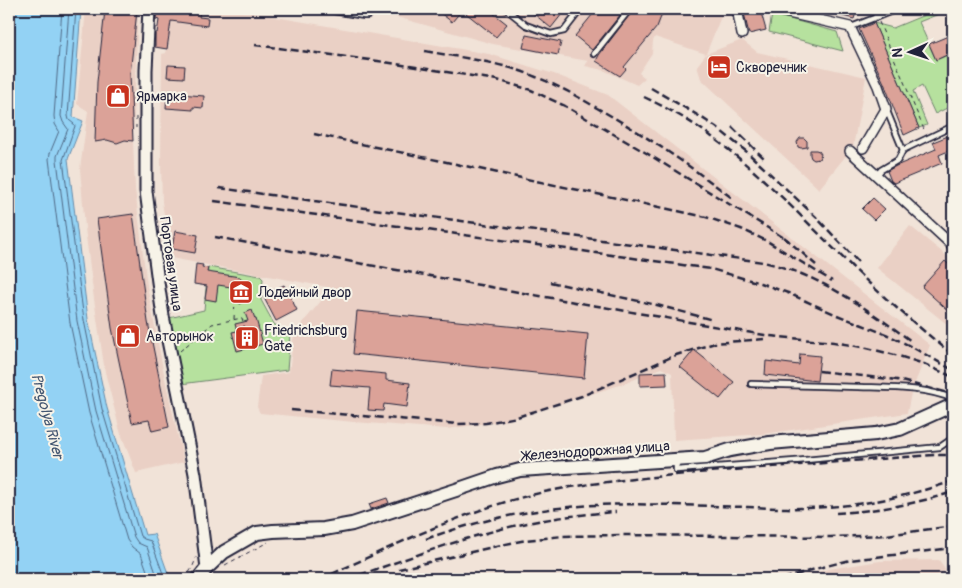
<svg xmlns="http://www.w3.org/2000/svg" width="962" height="588" viewBox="0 0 962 588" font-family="Pangolin,sans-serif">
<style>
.built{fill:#ead0c5}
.green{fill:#b6e19e;stroke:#6c826c}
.water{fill:#93d2f4;stroke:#668caa}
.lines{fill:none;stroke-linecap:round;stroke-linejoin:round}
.shore{stroke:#4f6885;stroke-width:1}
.building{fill:#dba298;stroke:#22223b}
.lane-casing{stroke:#22223b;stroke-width:8}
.street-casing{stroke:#22223b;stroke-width:12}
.secondary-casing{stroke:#22223b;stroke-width:15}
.primary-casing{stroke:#22223b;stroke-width:16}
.path{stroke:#22223b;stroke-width:1;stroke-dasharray:4 4;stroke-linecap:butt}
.lane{stroke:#f7f3e8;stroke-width:4.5}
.street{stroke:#f7f3e8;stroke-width:9}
.secondary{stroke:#f7f3e8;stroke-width:11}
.primary{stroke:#f7f3e8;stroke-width:12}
.rail{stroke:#22223b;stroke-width:2.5;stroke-dasharray:8 4;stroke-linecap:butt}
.labels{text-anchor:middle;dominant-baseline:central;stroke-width:4;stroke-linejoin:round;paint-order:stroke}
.poi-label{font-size:14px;fill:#22223b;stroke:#f7f3e8;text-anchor:start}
.street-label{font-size:14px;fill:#22223b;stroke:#f7f3e8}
.water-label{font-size:15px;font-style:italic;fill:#445772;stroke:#f7f3e8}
</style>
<rect width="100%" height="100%" fill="#f1e3d8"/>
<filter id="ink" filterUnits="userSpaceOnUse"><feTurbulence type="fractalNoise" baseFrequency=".02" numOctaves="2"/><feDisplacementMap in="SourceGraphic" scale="10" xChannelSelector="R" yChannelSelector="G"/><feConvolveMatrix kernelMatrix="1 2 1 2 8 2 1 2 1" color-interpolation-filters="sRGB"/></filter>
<g filter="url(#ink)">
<!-- built -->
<g class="built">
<path d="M 86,9 L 138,9 L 133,141 L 135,189 L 147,286 L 165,379 L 184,462 L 136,473 L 120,431 L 105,372 L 94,299 L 85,228 L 80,169 L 88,111 L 77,104 Z"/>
<path d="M 173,9 L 230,9 L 489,54 L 554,74 L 608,95 L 930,345 L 911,393 L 907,413 L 764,434 L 674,440 L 672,373 L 661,368 L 626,383 L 509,420 L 447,429 L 354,422 L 260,413 L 257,407 L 261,376 L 289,372 L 294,333 L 332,288 L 171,258 L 162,202 L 161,163 L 162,54 L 166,53 Z"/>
<path d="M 368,9 L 724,9 L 706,54 L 742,40 L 757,52 L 866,77 L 853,147 L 819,189 L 701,79 L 697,66 L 706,54 L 655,37 L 653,41 L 652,53 L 639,73 L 645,78 L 637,85 L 603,70 L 585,66 L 588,61 L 493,44 Z"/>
<path d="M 910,226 L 953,261 L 953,329 L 877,268 Z"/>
<path d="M 939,560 L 946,570 L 935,579 L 794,579 L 829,569 L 880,561 Z"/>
<path d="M 523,575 L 524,579 L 471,579 Z"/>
</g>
<!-- green -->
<g class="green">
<path d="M 939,9 L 951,9 L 919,22 L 936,60 L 953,53 L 953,105 L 935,114 L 922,86 L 913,91 L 927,125 L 919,128 L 874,23 L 893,28 Z"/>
<path d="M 772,14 L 837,32 L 843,51 L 769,32 Z"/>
<path d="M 208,267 L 260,276 L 263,279 L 261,300 L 274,324 L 290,334 L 287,370 L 181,384 L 169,318 L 204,310 Z"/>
</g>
<!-- water -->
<path class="water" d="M 9,9 L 81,9 L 73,117 L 83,121 L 68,159 L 88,319 L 107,408 L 145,535 L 154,534 L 170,579 L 9,579 Z"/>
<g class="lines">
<!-- shore -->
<g class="shore">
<path d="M 62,9 L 54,116 L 55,124 L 59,131 L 50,153 L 49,159 L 70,323 L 89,413 L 127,540 L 132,547 L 141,554 L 150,579"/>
<path d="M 69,9 L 61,116 L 63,122 L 68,129 L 57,156 L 57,160 L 77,321 L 96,411 L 134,537 L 138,543 L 147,547 L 158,579"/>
<path d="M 76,9 L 68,116 L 69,120 L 74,124 L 75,126 L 63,160 L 84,320 L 102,409 L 140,536 L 144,539 L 151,541 L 165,579"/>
</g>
</g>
<!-- building -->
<g class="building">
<path d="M 157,9 L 187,9 L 200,11 L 199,17 L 208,18 L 207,26 L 171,21 L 167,49 L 155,47 L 155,33 L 157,33 L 159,20 L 156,19 Z"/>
<path d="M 435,9 L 488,9 L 507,24 L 496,37 L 462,10 L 452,22 Z"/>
<path d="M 528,9 L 566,9 L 551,28 Z"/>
<path d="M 597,9 L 625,9 L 592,50 L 575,36 Z"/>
<path d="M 634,9 L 664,9 L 657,27 L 624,67 L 626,69 L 620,76 L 596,61 L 599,55 Z"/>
<path d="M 743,9 L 760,9 L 766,30 L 749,34 Z"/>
<path d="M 824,9 L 857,9 L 854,19 L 823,11 Z"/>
<path d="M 105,10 L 137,11 L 130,74 L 133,141 L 125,140 L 117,143 L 107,140 L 95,142 L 97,82 Z"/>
<path d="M 874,23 L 919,128 L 904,135 L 884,83 L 859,29 Z"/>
<path d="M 953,34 L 953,52 L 936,60 L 929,44 Z"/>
<path d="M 526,35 L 561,42 L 558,55 L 523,48 Z"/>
<path d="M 168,65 L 185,66 L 184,78 L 167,77 Z"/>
<path d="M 167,93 L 204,96 L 203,108 L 193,107 L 193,110 L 166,108 Z"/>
<path d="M 953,134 L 953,149 L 939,155 L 942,163 L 894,183 L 891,181 L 887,171 L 896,166 L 936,149 L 933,142 Z"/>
<path d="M 800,138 L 804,138 L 807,141 L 807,147 L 801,148 L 798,147 L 797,142 Z"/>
<path d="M 810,150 L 816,150 L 819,151 L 821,154 L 819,159 L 814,160 L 811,158 L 810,155 Z"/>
<path d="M 873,198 L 885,209 L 874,220 L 862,209 Z"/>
<path d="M 133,214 L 148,322 L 169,427 L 152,431 L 149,420 L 132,423 L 112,328 L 97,219 Z"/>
<path d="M 175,231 L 198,235 L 195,253 L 172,249 Z"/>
<path d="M 945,261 L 953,268 L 953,315 L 922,287 Z"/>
<path d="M 196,264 L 203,265 L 202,267 L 208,268 L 207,272 L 240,277 L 251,298 L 240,304 L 231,287 L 218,285 L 216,301 L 205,299 L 207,286 L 194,284 Z"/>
<path d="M 284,285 L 297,310 L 276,321 L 263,296 Z"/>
<path d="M 252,310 L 255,319 L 256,319 L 263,344 L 237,351 L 232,332 L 237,331 L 235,324 L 248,321 L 245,313 Z"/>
<path d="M 357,311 L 588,334 L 584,378 L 353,354 Z"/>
<path d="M 694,350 L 734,382 L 720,399 L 680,367 Z"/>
<path d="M 800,354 L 820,356 L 817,381 L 765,375 L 766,361 L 799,365 Z"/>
<path d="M 332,369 L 386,374 L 386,380 L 410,383 L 407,407 L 384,404 L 383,411 L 368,410 L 370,388 L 330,385 Z"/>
<path d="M 666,372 L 667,385 L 640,386 L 640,373 Z"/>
<path d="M 387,498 L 389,503 L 371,509 L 369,504 Z"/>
</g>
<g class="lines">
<defs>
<g id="lane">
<path d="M 322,9 L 364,16 L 368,16 L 373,9"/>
<path d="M 506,9 L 526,25 L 551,34 L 564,31 L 581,9"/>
<path d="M 873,9 L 877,17 L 897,9"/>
<path d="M 851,27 L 877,17"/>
<path d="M 594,54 L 630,9"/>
<path d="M 887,111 L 903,150"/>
<path d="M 877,175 L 881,170 L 898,160 L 903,150 L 953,126"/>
<path d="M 751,384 C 787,385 823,386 859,387 C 889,388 926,387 953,399"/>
<path d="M 676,462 L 676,470 L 795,461 L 940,447 L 953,438"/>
</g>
<g id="street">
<path d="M 737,9 L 742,34"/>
<path d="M 771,9 L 850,27 L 878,86 L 886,109 L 863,148"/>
<path d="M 850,151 L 953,246"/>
</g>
<path id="secondary" d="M 149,9 L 146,70 L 146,191 L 158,282 L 163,316 L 195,474 L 207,568"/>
<path id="primary" d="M 198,579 L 207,568 L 224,552 L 257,533 L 273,531 L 324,529 L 352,524 L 456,490 L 497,476 L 520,470 L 705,458 L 730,450 L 770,443 L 876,434 L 900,429 L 953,405"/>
</defs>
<!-- lane casing -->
<use href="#lane" class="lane-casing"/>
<!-- street casing -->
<use href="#street" class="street-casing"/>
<!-- secondary casing -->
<use href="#secondary" class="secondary-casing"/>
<!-- primary casing -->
<use href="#primary" class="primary-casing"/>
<!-- path -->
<g class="path">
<path d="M 879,22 L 925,132"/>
<path d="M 136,117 L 136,128"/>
<path d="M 234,319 L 235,300"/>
<path d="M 180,351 L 212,324 L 242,318 L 245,329"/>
<path d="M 225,565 L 268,542"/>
<path d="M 184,579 C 190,572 194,566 196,557"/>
</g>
<!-- lane -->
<use href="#lane" class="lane"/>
<!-- street -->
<use href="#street" class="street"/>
<!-- secondary -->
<use href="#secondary" class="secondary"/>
<!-- primary -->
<use href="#primary" class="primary"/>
<!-- rail -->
<g class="rail">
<path d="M 255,45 L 378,61 L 497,80 L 531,90 L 565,106 L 648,154 L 789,241"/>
<path d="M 425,51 C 463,58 501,62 536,77 C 557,85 577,96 597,108 C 644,134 689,165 732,198"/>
<path d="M 651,88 L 699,116 L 716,127 L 747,152 L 816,217 L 860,264"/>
<path d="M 644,97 C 667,108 691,121 712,137 C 770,180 818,235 870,284 C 897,309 925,332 953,355"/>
<path d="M 732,127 L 765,159"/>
<path d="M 314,134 L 706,217 L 741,229 L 767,241 L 832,281"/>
<path d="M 219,188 L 763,262 C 819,274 866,308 911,341"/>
<path d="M 214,201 L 626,257 L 711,269 L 760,283 L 788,293 L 837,315 L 888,335 L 912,347 L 953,370"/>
<path d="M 215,237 L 540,296 L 770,336 L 834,342 L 867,348 L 899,356 L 924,364 L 953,377"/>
<path d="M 784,237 L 816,265"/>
<path d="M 550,282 L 657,305 L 713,320"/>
<path d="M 819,371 L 897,380 L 953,394"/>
<path d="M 291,410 L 458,424 L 486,423 L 517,417 L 582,396 L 676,355 L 715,343 L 764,339"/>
<path d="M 836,513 C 876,511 915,504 953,492"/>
<path d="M 426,539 C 480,519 538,508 596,505 C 646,503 697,506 748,507 C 774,508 801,509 827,507 C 871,504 912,495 953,481"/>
<path d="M 399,569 L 501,545 L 526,540 L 563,536 L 621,535 L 831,537 L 887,535 L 953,526"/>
<path d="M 321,579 C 389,548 458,513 531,495 C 581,483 634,479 685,474 C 768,467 851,461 934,455 L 953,455"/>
<path d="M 348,579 C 404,560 460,538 518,525 C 550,518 583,514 616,512"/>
<path d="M 783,579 L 815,569 L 850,560 L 953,548"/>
<path d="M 948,579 L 953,575"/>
</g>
</g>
</g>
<!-- icons -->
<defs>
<symbol id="hotel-square" viewBox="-11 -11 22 22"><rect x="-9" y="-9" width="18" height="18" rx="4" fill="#c8321e" stroke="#f7f3e8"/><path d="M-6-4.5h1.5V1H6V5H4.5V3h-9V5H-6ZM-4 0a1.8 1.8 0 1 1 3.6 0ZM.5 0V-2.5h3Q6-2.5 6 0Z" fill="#fff"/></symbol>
<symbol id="shop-square" viewBox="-11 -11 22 22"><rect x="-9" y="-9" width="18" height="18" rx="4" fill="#c8321e" stroke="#f7f3e8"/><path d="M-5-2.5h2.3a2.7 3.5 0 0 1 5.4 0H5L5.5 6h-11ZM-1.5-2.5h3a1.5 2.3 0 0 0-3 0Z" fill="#fff"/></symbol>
<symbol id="museum-square" viewBox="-11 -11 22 22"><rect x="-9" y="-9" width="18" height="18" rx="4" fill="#c8321e" stroke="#f7f3e8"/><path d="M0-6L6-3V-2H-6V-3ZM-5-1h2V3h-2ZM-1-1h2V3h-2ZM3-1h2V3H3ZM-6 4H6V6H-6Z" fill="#fff"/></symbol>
<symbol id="building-square" viewBox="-11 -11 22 22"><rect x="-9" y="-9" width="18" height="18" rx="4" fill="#c8321e" stroke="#f7f3e8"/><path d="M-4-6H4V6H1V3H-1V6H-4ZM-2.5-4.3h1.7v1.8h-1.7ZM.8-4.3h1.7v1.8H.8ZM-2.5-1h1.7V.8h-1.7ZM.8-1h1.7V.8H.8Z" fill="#fff"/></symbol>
</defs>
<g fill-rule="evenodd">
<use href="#hotel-square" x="705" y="53" width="28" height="28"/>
<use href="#shop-square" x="104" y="82" width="28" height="28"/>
<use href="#museum-square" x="227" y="278" width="28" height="28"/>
<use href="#shop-square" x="114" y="322" width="28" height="28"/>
<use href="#building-square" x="233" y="324" width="28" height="28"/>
</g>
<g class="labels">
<!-- poi labels -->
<g class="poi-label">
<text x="736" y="67">Скворечник</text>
<text x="136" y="96">Ярмарка</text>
<text x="258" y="292">Лодейный двор</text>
<text x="264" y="330">Friedrichsburg<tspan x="264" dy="16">Gate</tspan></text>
<text x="146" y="336">Авторынок</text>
</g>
<!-- street labels -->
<g class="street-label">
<text transform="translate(171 264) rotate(82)">Портовая улица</text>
<text transform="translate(596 451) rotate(-4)">Железнодорожная улица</text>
</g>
<!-- water labels -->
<g class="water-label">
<text transform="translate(47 416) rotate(75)">Pregolya River</text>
</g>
</g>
<!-- margin -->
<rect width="962" height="588" fill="none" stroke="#f7f3e8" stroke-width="30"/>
<rect x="15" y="15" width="932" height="558" fill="none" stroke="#22223b" stroke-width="2" filter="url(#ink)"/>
<!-- north arrow -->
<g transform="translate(910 52) rotate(267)" stroke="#f7f3e8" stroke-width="4" paint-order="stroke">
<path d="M0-4L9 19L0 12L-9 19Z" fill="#22223b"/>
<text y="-8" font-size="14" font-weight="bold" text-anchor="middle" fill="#22223b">N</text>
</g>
</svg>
